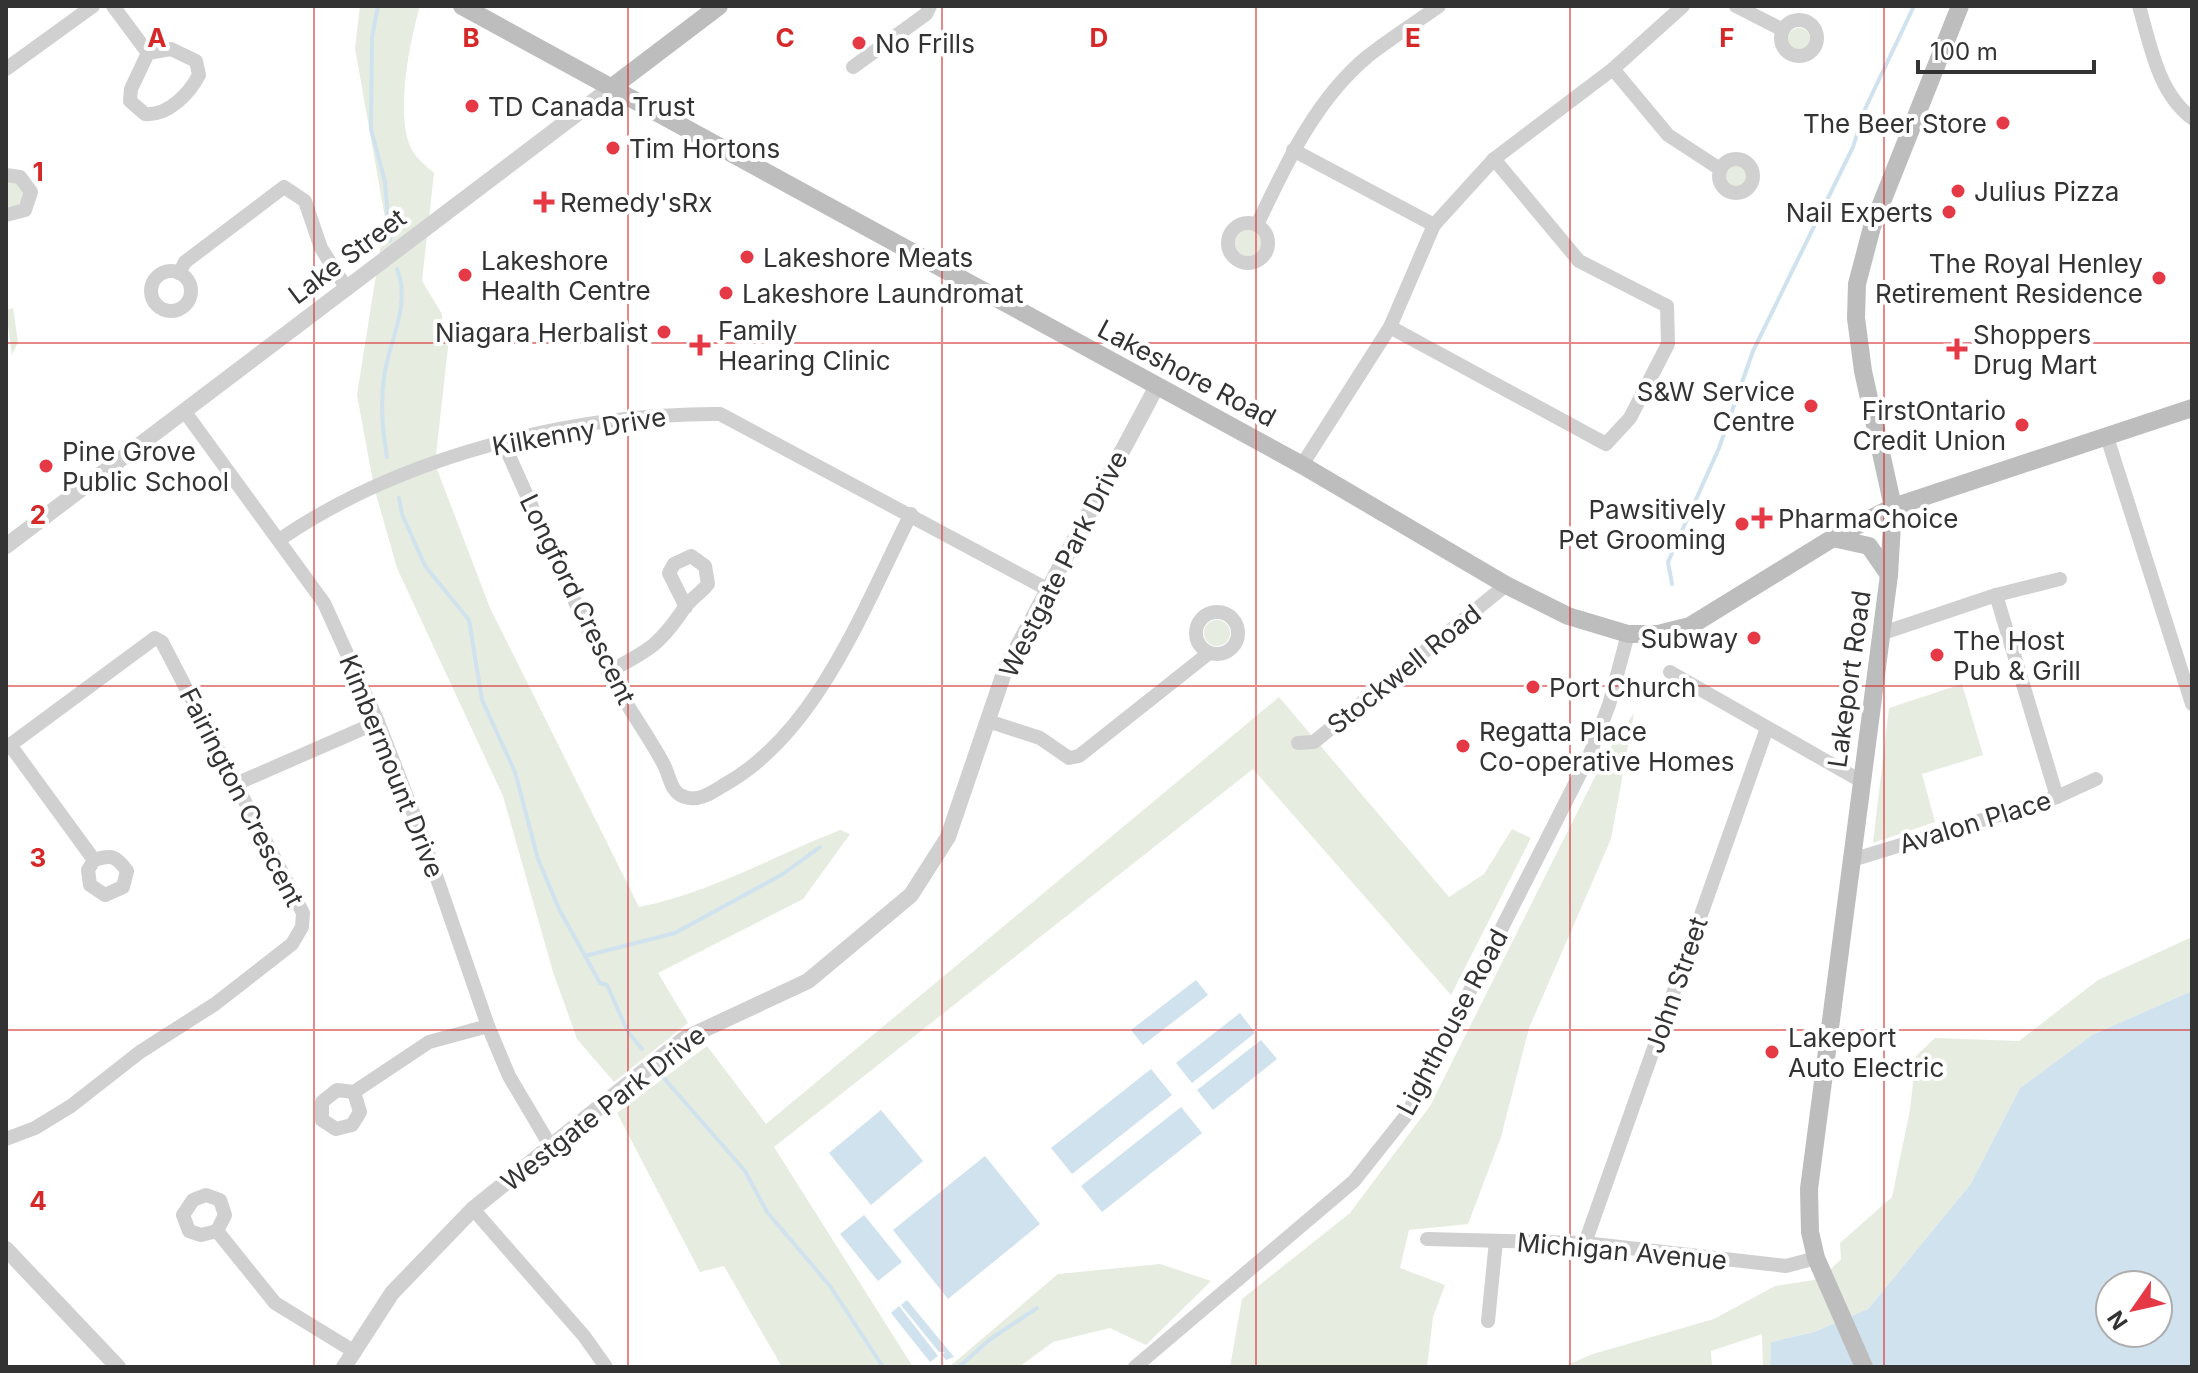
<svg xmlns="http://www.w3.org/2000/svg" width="2198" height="1373" viewBox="0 0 2198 1373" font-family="Inter,sans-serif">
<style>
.green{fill:#e6ecdf}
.water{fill:#cfe2ee;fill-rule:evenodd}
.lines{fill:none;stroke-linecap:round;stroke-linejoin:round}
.stream{stroke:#cfe2ee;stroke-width:4}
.minor{stroke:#d0d0d0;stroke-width:14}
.tertiary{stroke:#d0d0d0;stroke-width:16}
.secondary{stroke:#bdbdbd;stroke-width:18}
.grid{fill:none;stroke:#d62828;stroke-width:2;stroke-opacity:0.55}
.poi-dot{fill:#e63946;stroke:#fff;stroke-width:3}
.labels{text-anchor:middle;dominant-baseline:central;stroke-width:8;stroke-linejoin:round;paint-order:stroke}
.poi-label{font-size:26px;fill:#333;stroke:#fff;text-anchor:start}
.street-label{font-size:26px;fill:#333;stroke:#fff}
.grid-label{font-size:26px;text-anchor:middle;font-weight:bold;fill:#d62828;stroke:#fff;stroke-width:8;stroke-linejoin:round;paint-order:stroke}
</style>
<rect width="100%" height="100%" fill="#fff"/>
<!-- green -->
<g class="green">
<path d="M 360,6 L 420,6 C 410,40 394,118 412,150 C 417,159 426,166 434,173 L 422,281 L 442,314 L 442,327 L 449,338 L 435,464 L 490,608 L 639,907 C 713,892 771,857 840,830 L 850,834 L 803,899 L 658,973 L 688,1023 L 614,1082 L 577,1039 L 553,972 L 503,796 L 397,568 L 374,487 L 357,395 L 385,218 L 355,48 Z"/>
<circle cx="1799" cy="39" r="11"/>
<circle cx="1736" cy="176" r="11"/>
<path d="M 6,182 L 18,183 L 24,195 L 18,206 L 6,207 Z"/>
<circle cx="1248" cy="243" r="13"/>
<path d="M 13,308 L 18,342 L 12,355 L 6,310 Z"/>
<circle cx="1217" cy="633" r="13"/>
<path d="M 1962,684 L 1983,755 L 1922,774 L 1935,822 L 1873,843 L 1889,708 Z"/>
<path d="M 1279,697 L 1449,897 L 1484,874 L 1512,829 L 1531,838 L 1451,995 L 1253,769 L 774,1147 L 913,1367 L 782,1367 L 724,1266 L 700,1272 L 617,1113 L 707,1046 L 766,1124 Z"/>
<path d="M 1634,713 L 1611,839 L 1529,1028 L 1501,1137 L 1468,1224 L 1409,1230 L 1400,1268 L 1445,1285 L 1433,1317 L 1427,1367 L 1230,1367 L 1242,1299 L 1350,1213 L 1430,1106 L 1607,753 Z"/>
<path d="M 2192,937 L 2192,991 L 2092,1035 L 2020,1088 L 1970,1185 L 1868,1309 L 1814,1332 L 1771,1342 L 1770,1367 L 1763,1367 L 1762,1334 L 1711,1351 L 1712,1367 L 1562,1367 L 1593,1354 L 1714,1319 L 1775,1286 L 1821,1279 L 1841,1259 L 1840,1243 L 1892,1197 L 1910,1110 L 1916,1056 L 1935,1038 L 2019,1041 L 2098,980 Z"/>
<path d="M 1160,1264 L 1211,1281 L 1146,1345 L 1110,1328 L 1053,1342 L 1019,1367 L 949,1367 L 1058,1274 Z"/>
</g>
<!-- water -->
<g class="water">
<path d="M 1196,980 L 1208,995 L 1143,1045 L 1131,1030 Z"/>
<path d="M 2192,991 L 2192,1367 L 1770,1367 L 1771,1342 L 1814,1332 L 1868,1309 L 1970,1185 L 2020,1088 L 2092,1035 ZM 2110,1285 L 2158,1285 L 2158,1333 L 2110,1333 Z"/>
<path d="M 1240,1013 L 1255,1033 L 1192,1083 L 1176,1063 Z"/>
<path d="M 1261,1040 L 1277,1059 L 1213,1110 L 1197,1090 Z"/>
<path d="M 1151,1069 L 1172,1095 L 1072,1174 L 1051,1148 Z"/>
<path d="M 1181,1107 L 1202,1133 L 1102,1212 L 1081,1186 Z"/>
<path d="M 881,1110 L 923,1161 L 871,1205 L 829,1153 Z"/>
<path d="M 985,1156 L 1040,1224 L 948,1299 L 893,1230 Z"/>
<path d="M 864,1215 L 902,1262 L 878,1281 L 840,1234 Z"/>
<path d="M 907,1300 L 954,1357 L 946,1360 L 942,1355 L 945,1352 L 939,1352 L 901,1305 Z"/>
<path d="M 899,1306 L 938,1356 L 930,1362 L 891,1313 Z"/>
</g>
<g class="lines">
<!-- stream -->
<g class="stream">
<path d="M 378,6 L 372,37 L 371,129 L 385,182 L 390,241"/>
<path d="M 387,457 C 382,427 380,402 385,371 C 391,337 411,303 397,269"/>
<path d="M 399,498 L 402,514 L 425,566 L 469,620 L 482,700 L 515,772 L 538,859 L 559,909 L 600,983 L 607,985 L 628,1032 L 642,1049"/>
<path d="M 1672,584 L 1668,562 L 1719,448 L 1753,351 L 1853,147 L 1865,109 L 1914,6"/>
<path d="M 585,956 L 675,933 L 783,874 L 820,847"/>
<path d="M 663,1077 L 745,1171 L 767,1212 L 830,1286 L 883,1367"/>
<path d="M 959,1367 L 989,1340 L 1037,1308"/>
</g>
<!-- minor -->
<g class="minor">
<path d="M 113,6 L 148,53"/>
<path d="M 1736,6 L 1783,30"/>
<path d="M 2139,6 C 2150,44 2158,93 2192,118"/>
<circle cx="1799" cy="38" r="18"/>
<path d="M 171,49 L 196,61 L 199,75 C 189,94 168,116 145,114 L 130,101 L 131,89 L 148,53 Z"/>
<path d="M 853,67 L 926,14 L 930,6"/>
<path d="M 6,69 L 93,6"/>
<path d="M 1613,69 L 1668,135 L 1720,169"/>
<path d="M 1293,150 L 1434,225"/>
<circle cx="1736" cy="176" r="17"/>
<path d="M 6,175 L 20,177 L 31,192 L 25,210 L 6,215"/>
<circle cx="1248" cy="243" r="20"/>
<path d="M 1257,225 C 1286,164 1315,100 1368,56 C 1391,38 1415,23 1439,6"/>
<circle cx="171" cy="291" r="20"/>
<path d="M 179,273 L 185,262 L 284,187 L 305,201 L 321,248 L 347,289"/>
<path d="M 1390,327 L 1606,444 L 1630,418 L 1668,344 L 1667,306 L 1579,261 L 1494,159"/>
<path d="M 185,412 L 324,603 L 378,722 L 423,838 L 488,1026 L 509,1076 L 551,1147"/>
<path d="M 2107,437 L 2192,704"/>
<path d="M 503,442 C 537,518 570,594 607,669 C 623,702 646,731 663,763 C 670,775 670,793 685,797 C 699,802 713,792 724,785 C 818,733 864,606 911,514"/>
<path d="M 1302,465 L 1390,327 L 1434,225 L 1494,159 L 1613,69 L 1683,6"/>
<path d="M 279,540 C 401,456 573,413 720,414 L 1047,589"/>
<path d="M 1996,595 L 2057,797"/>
<circle cx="1217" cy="633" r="21"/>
<path d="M 1880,634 L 1996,595 L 2060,579"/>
<path d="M 608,672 C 649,650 659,646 685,607 C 692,598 701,593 708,584 L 705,566 L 691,556 L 674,564 L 669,573 L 686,607"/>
<path d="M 1670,672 L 1861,781"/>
<path d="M 988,721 L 1040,738 L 1069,758 L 1079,756 L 1209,653"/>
<path d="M 1298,743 L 1314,742 L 1506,585"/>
<path d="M 10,745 L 94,860 L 88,870 L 90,885 L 105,895 L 123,887 L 127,871 C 116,856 112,854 94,860"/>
<path d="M 6,748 L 155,638 L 162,642 L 303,913 L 302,927 L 292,944 L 215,1004 L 140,1052 L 71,1106 L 35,1128 L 6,1139"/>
<path d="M 238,783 L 378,722"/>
<path d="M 1852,860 L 2057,797 L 2096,779"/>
<path d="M 354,1092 L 360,1112 L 352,1125 L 336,1129 L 322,1120 L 322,1102 L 337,1090 L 354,1092 L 429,1042 L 488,1026"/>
<path d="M 473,1209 L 584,1336 L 606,1367"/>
<path d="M 217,1231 L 201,1235 L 189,1231 L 183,1215 L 193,1200 L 206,1195 L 220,1200 L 225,1215 L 217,1231 L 275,1303 L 355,1352"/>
<path d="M 1427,1239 L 1585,1243 L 1786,1266 L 1816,1258"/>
<path d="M 1585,1243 L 1767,728"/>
<path d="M 1488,1321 L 1496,1241"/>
<path d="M 1135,1367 L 1354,1181 L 1408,1113 L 1589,756 L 1609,705 L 1628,634"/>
</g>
<!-- tertiary -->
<g class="tertiary">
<path d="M 6,546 L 611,88"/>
<path d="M 6,1249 L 118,1367"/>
<path d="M 344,1367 L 392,1293 L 473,1209 L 684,1039 L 808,981 L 911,895 L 948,837 L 1005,670 L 1157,386"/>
</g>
<!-- secondary -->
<g class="secondary">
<path d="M 462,6 L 1302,465 L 1506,585 L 1568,616 L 1628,634 L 1658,634 L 1690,626 L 1833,538 L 1893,507 L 2192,408"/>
<path d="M 611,88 L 719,6"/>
<path d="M 1833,538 L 1869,546 L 1889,575"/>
<path d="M 1864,1367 L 1816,1258 L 1810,1232 L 1809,1189 L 1889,575 L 1893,507 L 1863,371 L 1856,318 L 1857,284 L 1872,227 L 1960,6"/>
</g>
</g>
<!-- grid -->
<path class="grid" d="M 314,6 L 314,1367M 628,6 L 628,1367M 942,6 L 942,1367M 1256,6 L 1256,1367M 1570,6 L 1570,1367M 1884,6 L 1884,1367M 6,343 L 2192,343M 6,686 L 2192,686M 6,1030 L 2192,1030"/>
<!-- markers -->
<g class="poi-dot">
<circle cx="859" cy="43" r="8"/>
<circle cx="472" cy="106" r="8"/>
<circle cx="2003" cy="123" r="8"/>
<circle cx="613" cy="148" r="8"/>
<circle cx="1958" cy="191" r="8"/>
<path d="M540 190h8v8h8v8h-8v8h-8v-8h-8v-8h8z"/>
<circle cx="1949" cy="212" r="8"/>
<circle cx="747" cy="257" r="8"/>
<circle cx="465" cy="275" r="8"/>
<circle cx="2159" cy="278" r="8"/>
<circle cx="726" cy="293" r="8"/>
<circle cx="664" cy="332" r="8"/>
<path d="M696 333h8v8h8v8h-8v8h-8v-8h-8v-8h8z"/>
<path d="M1953 337h8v8h8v8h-8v8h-8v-8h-8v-8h8z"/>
<circle cx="1811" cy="406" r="8"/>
<circle cx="2022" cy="425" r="8"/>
<circle cx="46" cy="466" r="8"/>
<path d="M1758 506h8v8h8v8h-8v8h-8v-8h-8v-8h8z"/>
<circle cx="1742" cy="524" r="8"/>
<circle cx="1754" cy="638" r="8"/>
<circle cx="1937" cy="655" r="8"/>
<circle cx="1533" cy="687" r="8"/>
<circle cx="1463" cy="746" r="8"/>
<circle cx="1772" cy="1052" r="8"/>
</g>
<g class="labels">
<!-- poi labels -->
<g class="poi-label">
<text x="875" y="43">No Frills</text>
<text x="488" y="106">TD Canada Trust</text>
<text x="1987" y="123" text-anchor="end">The Beer Store</text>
<text x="629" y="148">Tim Hortons</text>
<text x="1974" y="191">Julius Pizza</text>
<text x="560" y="202">Remedy'sRx</text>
<text x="1933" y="212" text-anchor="end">Nail Experts</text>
<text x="763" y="257">Lakeshore Meats</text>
<text x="481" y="260">Lakeshore<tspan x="481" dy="30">Health Centre</tspan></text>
<text x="2143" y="263" text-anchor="end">The Royal Henley<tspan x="2143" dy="30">Retirement Residence</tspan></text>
<text x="742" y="293">Lakeshore Laundromat</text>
<text x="718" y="330">Family<tspan x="718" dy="30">Hearing Clinic</tspan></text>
<text x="648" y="332" text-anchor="end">Niagara Herbalist</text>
<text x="1973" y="334">Shoppers<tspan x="1973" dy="30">Drug Mart</tspan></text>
<text x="1795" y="391" text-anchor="end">S&amp;W Service<tspan x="1795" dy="30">Centre</tspan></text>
<text x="2006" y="410" text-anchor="end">FirstOntario<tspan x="2006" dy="30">Credit Union</tspan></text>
<text x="62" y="451">Pine Grove<tspan x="62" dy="30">Public School</tspan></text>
<text x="1726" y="509" text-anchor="end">Pawsitively<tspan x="1726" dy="30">Pet Grooming</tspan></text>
<text x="1778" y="518">PharmaChoice</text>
<text x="1738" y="638" text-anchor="end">Subway</text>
<text x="1953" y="640">The Host<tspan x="1953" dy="30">Pub &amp; Grill</tspan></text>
<text x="1549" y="687">Port Church</text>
<text x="1479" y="731">Regatta Place<tspan x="1479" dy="30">Co-operative Homes</tspan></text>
<text x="1788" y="1037">Lakeport<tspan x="1788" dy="30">Auto Electric</tspan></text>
</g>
<!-- street labels -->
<g class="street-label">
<text transform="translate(347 256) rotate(-37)">Lake Street</text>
<text transform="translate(1187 373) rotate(28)">Lakeshore Road</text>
<text transform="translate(579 431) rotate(-10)">Kilkenny Drive</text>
<text transform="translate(1063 564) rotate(-63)">Westgate Park Drive</text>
<text transform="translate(578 599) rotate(64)">Longford Crescent</text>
<text transform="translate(1404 669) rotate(-39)">Stockwell Road</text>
<text transform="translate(1849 679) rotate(-82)">Lakeport Road</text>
<text transform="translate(392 766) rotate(68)">Kimbermount Drive</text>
<text transform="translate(242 797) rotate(63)">Fairington Crescent</text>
<text transform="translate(1975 822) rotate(-17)">Avalon Place</text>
<text transform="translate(1676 985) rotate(-71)">John Street</text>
<text transform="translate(1452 1022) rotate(-62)">Lighthouse Road</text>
<text transform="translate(603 1108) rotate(-38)">Westgate Park Drive</text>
<text transform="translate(1622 1251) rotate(5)">Michigan Avenue</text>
</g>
</g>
<g class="grid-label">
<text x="157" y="47">A</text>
<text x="471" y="47">B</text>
<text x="785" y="47">C</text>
<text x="1099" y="47">D</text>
<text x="1413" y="47">E</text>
<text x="1727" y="47">F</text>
<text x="38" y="181">1</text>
<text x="38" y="524">2</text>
<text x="38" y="867">3</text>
<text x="38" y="1210">4</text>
</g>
<!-- border -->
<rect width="2198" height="1373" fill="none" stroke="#333333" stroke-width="16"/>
<!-- north arrow -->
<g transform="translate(2134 1309) rotate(236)"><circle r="38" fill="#ffffff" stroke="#adadad" stroke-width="2"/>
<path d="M0-6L14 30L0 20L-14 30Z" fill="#e63946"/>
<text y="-12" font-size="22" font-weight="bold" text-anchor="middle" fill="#333333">N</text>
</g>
<!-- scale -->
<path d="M1918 60v12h176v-12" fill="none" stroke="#333333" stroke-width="4"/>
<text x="1930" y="60" font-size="24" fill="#333333" stroke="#ffffff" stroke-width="6" paint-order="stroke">100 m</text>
</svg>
